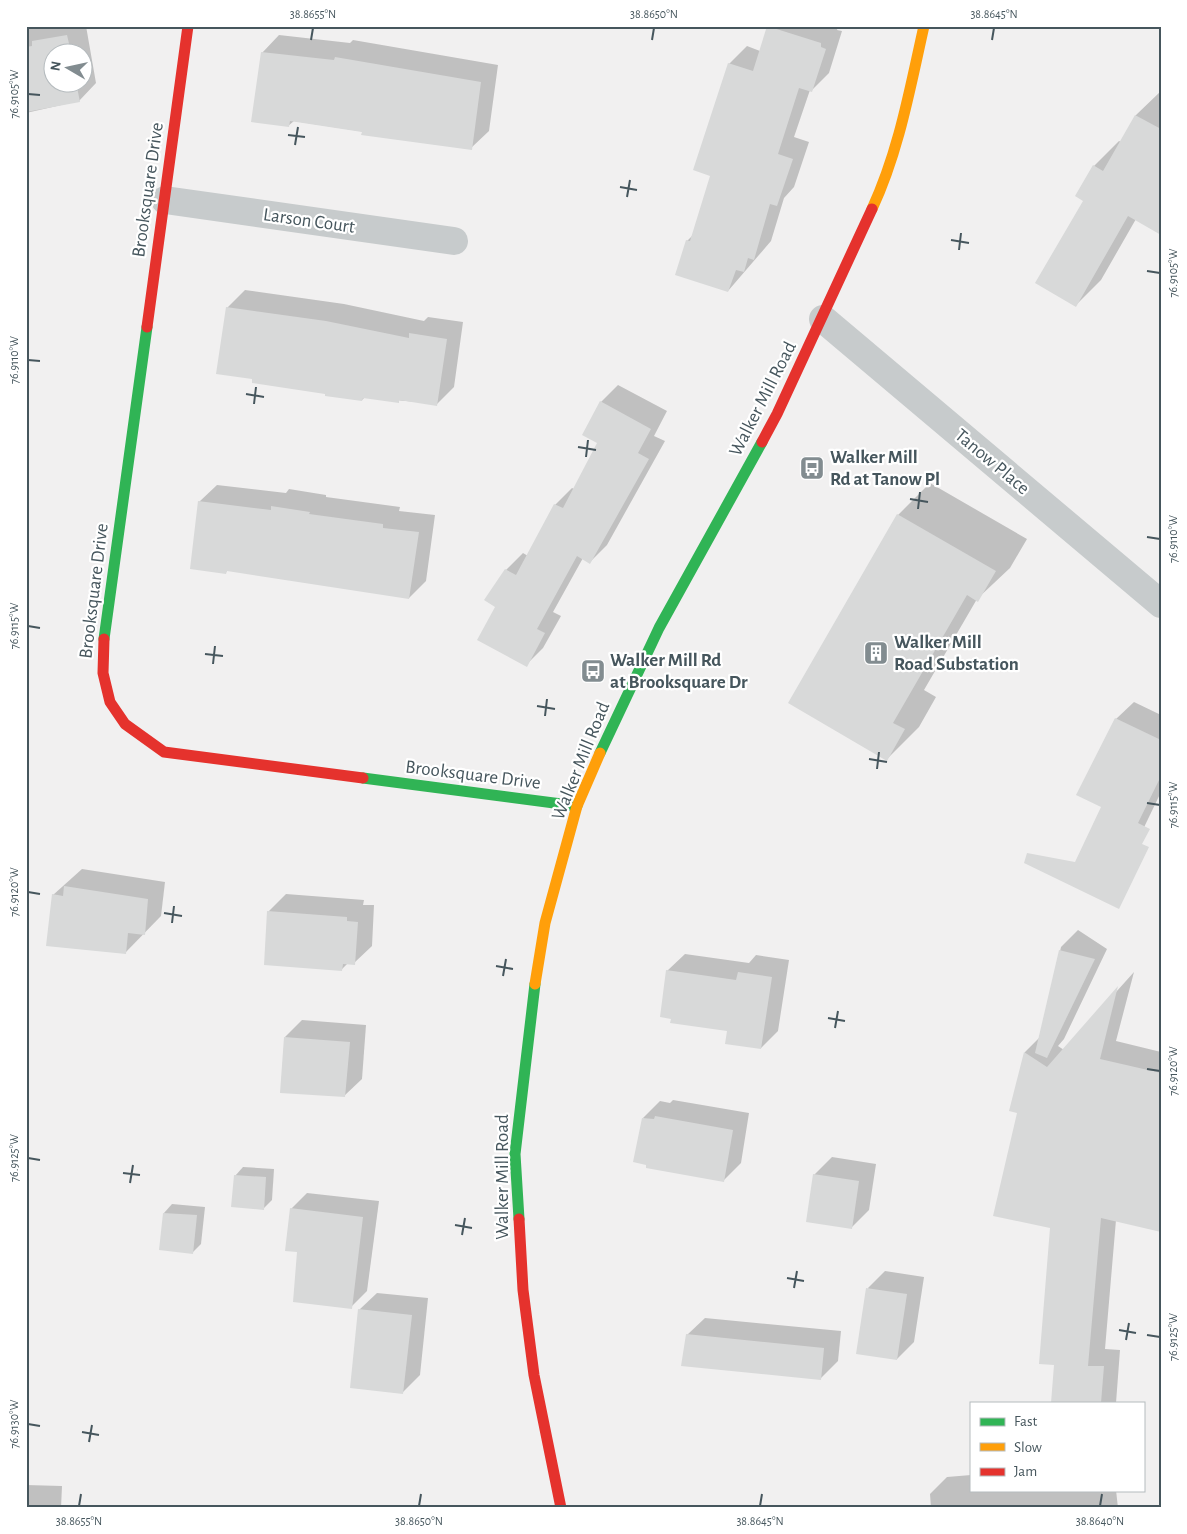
<svg xmlns="http://www.w3.org/2000/svg" width="1187" height="1534" viewBox="0 0 1187 1534" font-family="'Alegreya Sans',sans-serif">
<style>
.shadow{fill:#0003;fill-rule:evenodd}
.building{fill:#d8d9d9}
.lines{fill:none;stroke-linecap:round;stroke-linejoin:round}
.street{stroke:#c7cbcc;stroke-width:28}
.fast{stroke:#30b455;stroke-width:11}
.slow{stroke:#ff9f0a;stroke-width:11}
.jam{stroke:#e5322d;stroke-width:11}
.ticks{fill:none;stroke:#46565d;stroke-width:2}
.labels{text-anchor:middle;dominant-baseline:central;stroke-width:4.5;stroke-linejoin:round;paint-order:stroke}
.street-label{font-size:19px;fill:#46565d;stroke:#fff}
.poi-label{font-size:19px;font-weight:bold;fill:#46565d;stroke:#fff;text-anchor:start}
.neatline{fill:none;stroke:#46565d;stroke-width:2}
.ticks-label{font-size:12px;text-anchor:middle;fill:#46565d}
</style>
<rect width="100%" height="100%" fill="#f1f0f0"/>
<!-- shadow -->
<g class="shadow">
<path d="M 40,26 L 86,26 L 96,83 L 79,101 L 26,113 L 26,29 ZM 52,52 L 82,52 L 82,82 L 52,82 Z"/>
<path d="M 769,26 L 838,26 L 837,30 L 842,31 L 829,73 L 812,90 L 810,90 L 794,137 L 809,142 L 794,187 L 784,198 L 771,241 L 728,291 L 687,241 L 694,234 L 712,175 L 729,64 L 747,46 L 760,51 Z"/>
<path d="M 279,35 L 350,43 L 353,40 L 498,65 L 489,131 L 471,148 L 294,121 L 288,126 L 262,53 Z"/>
<path d="M 1161,91 L 1161,233 L 1136,219 L 1101,280 L 1076,305 L 1085,200 L 1094,166 L 1119,141 L 1121,142 L 1136,115 Z"/>
<path d="M 245,290 L 344,304 L 424,321 L 428,317 L 463,322 L 454,387 L 437,404 L 365,397 L 362,400 L 254,378 L 227,308 Z"/>
<path d="M 618,385 L 667,411 L 654,436 L 665,441 L 607,545 L 590,562 L 583,558 L 553,612 L 561,616 L 543,648 L 526,665 L 497,606 L 506,570 L 523,553 L 528,556 L 555,505 L 572,488 L 574,489 L 598,443 L 601,402 Z"/>
<path d="M 930,483 L 1027,539 L 1010,568 L 977,599 L 924,690 L 936,697 L 919,727 L 887,759 L 898,515 Z"/>
<path d="M 217,485 L 286,493 L 289,489 L 326,495 L 326,497 L 400,507 L 399,511 L 435,515 L 426,581 L 409,598 L 228,570 L 226,572 L 199,502 Z"/>
<path d="M 1134,702 L 1161,715 L 1161,792 L 1124,869 L 1103,807 L 1116,719 Z"/>
<path d="M 82,869 L 165,882 L 161,916 L 125,953 L 53,895 Z"/>
<path d="M 286,894 L 364,900 L 363,905 L 374,905 L 372,946 L 354,963 L 348,963 L 342,969 L 268,912 Z"/>
<path d="M 1078,930 L 1107,949 L 1064,1039 L 1058,1046 L 1064,1050 L 1134,972 L 1116,1041 L 1161,1052 L 1161,1230 L 1116,1220 L 1105,1349 L 1120,1350 L 1116,1403 L 1052,1403 L 1055,1364 L 1051,1227 L 1018,1112 L 1010,1110 L 1025,1052 L 1040,1037 L 1061,947 Z"/>
<path d="M 685,954 L 749,963 L 756,955 L 789,960 L 778,1031 L 761,1048 L 729,1030 L 667,971 Z"/>
<path d="M 302,1020 L 366,1025 L 362,1079 L 344,1096 L 285,1037 Z"/>
<path d="M 673,1100 L 749,1113 L 741,1163 L 724,1180 L 643,1118 L 660,1101 L 670,1103 Z"/>
<path d="M 832,1157 L 876,1164 L 869,1210 L 852,1227 L 814,1175 Z"/>
<path d="M 243,1167 L 274,1169 L 272,1200 L 263,1209 L 235,1176 Z"/>
<path d="M 307,1193 L 379,1201 L 367,1291 L 351,1307 L 299,1251 L 291,1209 Z"/>
<path d="M 172,1204 L 205,1207 L 201,1244 L 193,1252 L 160,1249 L 164,1213 Z"/>
<path d="M 885,1271 L 924,1277 L 914,1342 L 897,1359 L 868,1288 Z"/>
<path d="M 377,1293 L 428,1298 L 420,1375 L 403,1392 L 359,1310 Z"/>
<path d="M 705,1318 L 841,1331 L 838,1361 L 821,1378 L 687,1335 Z"/>
<path d="M 971,1475 L 971,1490 L 1116,1490 L 1118,1508 L 931,1508 L 930,1494 L 947,1477 Z"/>
<path d="M 26,1485 L 62,1486 L 61,1508 L 26,1508 Z"/>
</g>
<!-- building -->
<g class="building">
<path d="M 767,26 L 821,43 L 821,47 L 826,49 L 812,92 L 799,88 L 778,154 L 793,159 L 777,206 L 770,204 L 754,260 L 748,258 L 744,272 L 736,270 L 728,292 L 675,275 L 686,240 L 690,241 L 710,176 L 693,170 L 728,63 L 753,71 Z"/>
<path d="M 67,35 L 71,52 L 52,52 L 52,82 L 76,82 L 80,102 L 26,112 L 26,47 L 32,46 L 32,41 Z"/>
<path d="M 261,52 L 334,60 L 335,57 L 481,82 L 472,150 L 361,135 L 362,132 L 290,121 L 289,127 L 251,122 Z"/>
<path d="M 1135,115 L 1161,129 L 1161,235 L 1128,216 L 1076,307 L 1035,283 L 1083,201 L 1075,196 L 1093,165 L 1103,171 Z"/>
<path d="M 226,307 L 326,321 L 409,338 L 409,333 L 447,339 L 437,406 L 399,400 L 399,403 L 363,398 L 362,401 L 325,396 L 325,394 L 252,383 L 252,379 L 216,374 Z"/>
<path d="M 600,401 L 651,429 L 638,453 L 649,459 L 590,564 L 577,556 L 537,629 L 545,633 L 527,667 L 477,640 L 495,607 L 484,600 L 505,569 L 516,575 L 554,504 L 563,508 L 597,443 L 582,435 Z"/>
<path d="M 198,501 L 271,510 L 271,506 L 310,512 L 309,514 L 383,524 L 383,528 L 419,532 L 409,599 L 227,571 L 226,574 L 190,569 Z"/>
<path d="M 897,514 L 996,571 L 978,602 L 967,595 L 893,723 L 905,729 L 887,761 L 788,703 Z"/>
<path d="M 1115,718 L 1161,740 L 1161,776 L 1138,823 L 1150,829 L 1142,844 L 1149,847 L 1119,909 L 1024,863 L 1027,853 L 1075,862 L 1101,807 L 1076,795 Z"/>
<path d="M 64,886 L 148,899 L 145,935 L 128,933 L 126,954 L 46,946 L 52,894 L 63,896 Z"/>
<path d="M 267,911 L 347,917 L 347,921 L 358,922 L 355,965 L 343,964 L 342,971 L 264,965 Z"/>
<path d="M 1059,950 L 1095,959 L 1047,1058 L 1035,1053 Z"/>
<path d="M 666,970 L 736,980 L 738,972 L 772,977 L 761,1049 L 725,1044 L 727,1031 L 670,1023 L 671,1019 L 660,1017 Z"/>
<path d="M 1118,986 L 1100,1059 L 1161,1073 L 1161,1232 L 1101,1218 L 1088,1366 L 1104,1366 L 1101,1403 L 1051,1403 L 1054,1365 L 1039,1364 L 1050,1228 L 993,1216 L 1017,1113 L 1009,1111 L 1024,1052 L 1047,1067 Z"/>
<path d="M 284,1037 L 350,1042 L 345,1097 L 280,1093 Z"/>
<path d="M 655,1116 L 733,1130 L 724,1182 L 646,1168 L 646,1165 L 633,1162 L 642,1118 L 654,1119 Z"/>
<path d="M 813,1174 L 859,1181 L 852,1229 L 806,1222 Z"/>
<path d="M 234,1175 L 266,1177 L 264,1210 L 231,1207 Z"/>
<path d="M 290,1208 L 363,1217 L 352,1309 L 293,1302 L 297,1252 L 285,1251 Z"/>
<path d="M 163,1213 L 197,1215 L 193,1254 L 159,1250 Z"/>
<path d="M 866,1288 L 907,1294 L 897,1360 L 856,1354 Z"/>
<path d="M 358,1309 L 412,1315 L 403,1394 L 350,1388 Z"/>
<path d="M 686,1334 L 824,1348 L 821,1380 L 681,1366 Z"/>
</g>
<g class="lines">
<!-- street -->
<g class="street">
<path d="M 165,200 L 454,241"/>
<path d="M 823,319 L 1161,604"/>
</g>
<!-- fast -->
<g class="fast">
<path d="M 104,639 L 147,327"/>
<path d="M 600,753 L 659,628 L 762,442"/>
<path d="M 363,778 L 577,806"/>
<path d="M 519,1219 L 515,1154 L 535,984"/>
</g>
<!-- slow -->
<g class="slow">
<path d="M 872,209 C 899,151 910,88 924,26"/>
<path d="M 535,984 L 545,923 L 577,806 L 600,753"/>
</g>
<!-- jam -->
<g class="jam">
<path d="M 147,327 L 188,26"/>
<path d="M 762,442 L 777,414 L 872,209"/>
<path d="M 104,639 L 103,673 L 110,702 L 125,724 L 164,752 L 363,778"/>
<path d="M 519,1219 L 523,1290 L 534,1375 L 561,1508"/>
</g>
</g>
<!-- ticks -->
<path class="ticks" d="M 311,40 L 313,28M 652,40 L 654,28M 992,40 L 994,28M 28,94 L 40,95M 288,135 L 305,137M 295,145 L 298,127M 620,187 L 637,190M 627,197 L 630,180M 951,240 L 969,243M 959,250 L 961,233M 1147,271 L 1160,273M 28,360 L 40,361M 246,394 L 264,397M 254,404 L 256,387M 578,447 L 596,450M 586,457 L 588,440M 910,499 L 928,502M 918,509 L 920,492M 1147,537 L 1160,539M 28,626 L 40,628M 205,654 L 223,656M 213,664 L 215,646M 537,706 L 555,709M 545,716 L 547,699M 869,759 L 887,762M 877,769 L 879,752M 1147,803 L 1160,805M 28,892 L 40,894M 164,913 L 182,916M 172,923 L 174,906M 496,966 L 513,969M 503,976 L 506,959M 828,1018 L 845,1021M 835,1028 L 838,1011M 1147,1069 L 1160,1071M 28,1158 L 40,1160M 123,1173 L 140,1175M 130,1183 L 133,1165M 455,1225 L 472,1228M 462,1235 L 465,1218M 787,1278 L 804,1281M 794,1288 L 797,1271M 1119,1330 L 1136,1333M 1147,1335 L 1160,1337M 1126,1340 L 1129,1323M 28,1424 L 40,1426M 82,1432 L 99,1435M 89,1442 L 92,1425M 79,1506 L 81,1494M 419,1506 L 421,1494M 760,1506 L 762,1494M 1100,1506 L 1102,1494"/>
<!-- icons -->
<defs>
<symbol id="bus-square" viewBox="-11 -11 22 22"><rect x="-9" y="-9" width="18" height="18" rx="4" fill="#828c90" stroke="#fff"/><path d="M-5-6H5V4H4V6H2V4H-2V6H-4V4H-5ZM-3.5-4V0h7V-4ZM-3.5 1.2v1.5H-2V1.2ZM2 1.2v1.5H3.5V1.2Z" fill="#fff"/></symbol>
<symbol id="building-square" viewBox="-11 -11 22 22"><rect x="-9" y="-9" width="18" height="18" rx="4" fill="#828c90" stroke="#fff"/><path d="M-4-6H4V6H1V3H-1V6H-4ZM-2.5-4.3h1.7v1.8h-1.7ZM.8-4.3h1.7v1.8H.8ZM-2.5-1h1.7V.8h-1.7ZM.8-1h1.7V.8H.8Z" fill="#fff"/></symbol>
</defs>
<g fill-rule="evenodd">
<use href="#bus-square" x="798" y="454" width="28" height="28"/>
<use href="#building-square" x="862" y="639" width="28" height="28"/>
<use href="#bus-square" x="579" y="657" width="28" height="28"/>
</g>
<g class="labels">
<!-- street labels -->
<g class="street-label">
<text transform="translate(148 190) rotate(-82)">Brooksquare Drive</text>
<text transform="translate(309 221) rotate(8)">Larson Court</text>
<text transform="translate(763 399) rotate(-63)">Walker Mill Road</text>
<text transform="translate(992 462) rotate(40)">Tanow Place</text>
<text transform="translate(94 591) rotate(-83)">Brooksquare Drive</text>
<text transform="translate(581 761) rotate(-68)">Walker Mill Road</text>
<text transform="translate(473 775) rotate(7)">Brooksquare Drive</text>
<text transform="translate(502 1177) rotate(-90)">Walker Mill Road</text>
</g>
<!-- poi labels -->
<g class="poi-label">
<text x="830" y="457">Walker Mill<tspan x="830" dy="22">Rd at Tanow Pl</tspan></text>
<text x="894" y="642">Walker Mill<tspan x="894" dy="22">Road Substation</tspan></text>
<text x="610" y="660">Walker Mill Rd<tspan x="610" dy="22">at Brooksquare Dr</tspan></text>
</g>
</g>
<!-- border -->
<rect width="1187" height="1534" fill="none" stroke="#ffffff" stroke-width="55"/>
<!-- legend -->
<rect x="970" y="1402" width="175" height="90" fill="#ffffff" stroke="#b5bbbe"/>
<rect x="980" y="1418" width="25" height="8" fill="#30b455" stroke="#b5bbbe"/>
<text x="1014" y="1426" font-size="15" fill="#46565d">Fast</text>
<rect x="980" y="1443" width="25" height="8" fill="#ff9f0a" stroke="#b5bbbe"/>
<text x="1014" y="1452" font-size="15" fill="#46565d">Slow</text>
<rect x="980" y="1468" width="25" height="8" fill="#e5322d" stroke="#b5bbbe"/>
<text x="1014" y="1476" font-size="15" fill="#46565d">Jam</text>
<!-- north arrow -->
<g transform="translate(68 68) rotate(279)"><circle r="24" fill="#ffffff" stroke="#b5bbbe"/>
<path d="M0-4L9 19L0 12L-9 19Z" fill="#828c90"/>
<text y="-8" font-size="14" font-weight="bold" text-anchor="middle" fill="#46565d">N</text>
</g>
<rect x="28" y="28" width="1132" height="1478" class="neatline"/>
<g class="ticks-label">
<text x="313" y="18">38.8655°N</text>
<text x="654" y="18">38.8650°N</text>
<text x="994" y="18">38.8645°N</text>
<text transform="translate(14 94) rotate(-90)" y="4">76.9105°W</text>
<text transform="translate(1173 273) rotate(-90)" y="4">76.9105°W</text>
<text transform="translate(14 360) rotate(-90)" y="4">76.9110°W</text>
<text transform="translate(1173 539) rotate(-90)" y="4">76.9110°W</text>
<text transform="translate(14 626) rotate(-90)" y="4">76.9115°W</text>
<text transform="translate(1173 805) rotate(-90)" y="4">76.9115°W</text>
<text transform="translate(14 892) rotate(-90)" y="4">76.9120°W</text>
<text transform="translate(1173 1071) rotate(-90)" y="4">76.9120°W</text>
<text transform="translate(14 1158) rotate(-90)" y="4">76.9125°W</text>
<text transform="translate(1173 1337) rotate(-90)" y="4">76.9125°W</text>
<text transform="translate(14 1424) rotate(-90)" y="4">76.9130°W</text>
<text x="79" y="1525">38.8655°N</text>
<text x="419" y="1525">38.8650°N</text>
<text x="760" y="1525">38.8645°N</text>
<text x="1100" y="1525">38.8640°N</text>
</g>
</svg>
